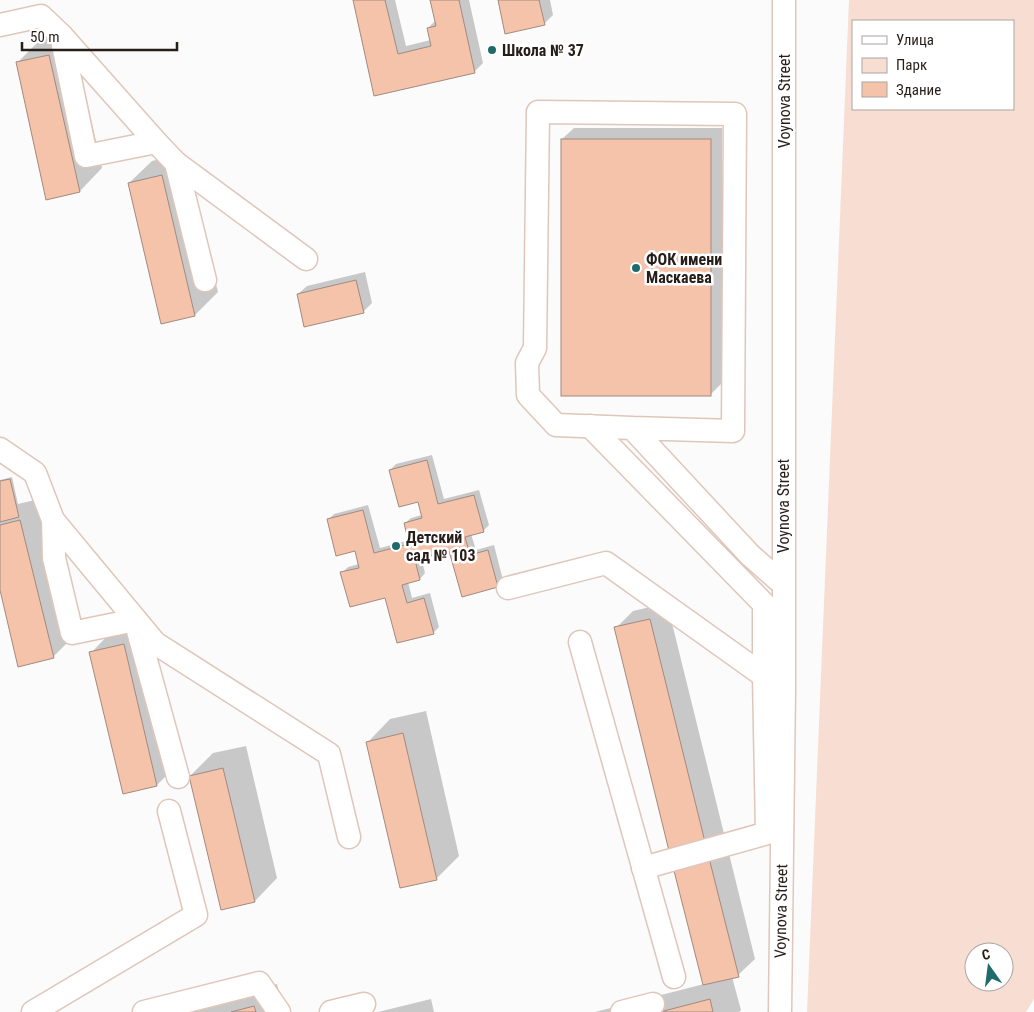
<svg xmlns="http://www.w3.org/2000/svg" width="1034" height="1012" viewBox="0 0 1034 1012" font-family="'Roboto Condensed',sans-serif">
<style>
.green{fill:#f8ded2;fill-rule:evenodd}
.shadow{fill:#0003}
.building{fill:#f5c2aa;stroke:#a18a7f}
.lines{fill:none;stroke-linecap:round;stroke-linejoin:round}
.minor-casing{stroke:#dfc6ba;stroke-width:25}
.minor{stroke:#fff;stroke-width:22}
.poi-dot{fill:#1f6b6c;stroke:#fff;stroke-width:2}
.labels{text-anchor:middle;dominant-baseline:central;stroke-width:5;stroke-linejoin:round;paint-order:stroke}
.poi-label{font-size:16px;font-weight:bold;fill:#271e1a;stroke:#fff;text-anchor:start}
.street-label{font-size:16px;fill:#271e1a;stroke:#fff}
</style>
<rect width="100%" height="100%" fill="#fbfbfb"/>
<!-- green -->
<path class="green" d="M 849,0 L 1034,0 L 1034,999 L 1026,1012 L 807,1012 ZM 853,21 L 1013,21 L 1013,109 L 853,109 ZM 974,952 L 1004,952 L 1004,982 L 974,982 Z"/>
<!-- shadow -->
<g class="shadow">
<path d="M 354,0 L 395,0 L 406,46 L 431,40 L 428,28 L 436,20 L 431,0 L 469,0 L 483,63 L 474,72 L 375,94 Z"/>
<path d="M 499,0 L 550,0 L 553,15 L 544,24 Z"/>
<path d="M 72,33 L 102,168 L 80,191 L 17,63 L 40,40 Z"/>
<path d="M 574,128 L 722,128 L 722,383 L 710,395 L 562,139 Z"/>
<path d="M 184,153 L 218,292 L 195,315 L 162,323 L 129,183 L 152,161 Z"/>
<path d="M 365,272 L 372,303 L 363,312 L 298,294 L 307,286 Z"/>
<path d="M 432,455 L 444,499 L 479,490 L 489,525 L 483,531 L 471,534 L 476,550 L 494,545 L 503,580 L 497,586 L 450,549 L 421,557 L 425,573 L 420,579 L 408,582 L 412,598 L 430,593 L 439,627 L 433,633 L 386,596 L 342,573 L 348,567 L 359,564 L 355,550 L 328,520 L 334,514 L 368,505 L 380,548 L 410,540 L 405,523 L 411,518 L 422,515 L 418,500 L 390,470 L 396,464 Z"/>
<path d="M 12,477 L 18,504 L 43,498 L 76,634 L 53,657 L 0,585 L 0,480 Z"/>
<path d="M 667,603 L 755,959 L 738,975 L 732,977 L 741,1010 L 739,1012 L 595,1012 L 704,984 L 616,628 L 633,611 Z"/>
<path d="M 147,622 L 180,762 L 157,785 L 124,793 L 91,653 L 113,630 Z"/>
<path d="M 426,711 L 459,856 L 436,879 L 368,742 L 390,719 Z"/>
<path d="M 246,746 L 277,878 L 255,901 L 190,776 L 213,753 Z"/>
<path d="M 277,984 L 284,1012 L 171,1012 Z"/>
<path d="M 431,999 L 434,1012 L 378,1012 Z"/>
</g>
<!-- building -->
<g class="building">
<path d="M 353,0 L 385,0 L 398,54 L 431,46 L 427,28 L 436,26 L 430,0 L 459,0 L 475,73 L 374,96 Z"/>
<path d="M 498,0 L 539,0 L 545,25 L 505,34 Z"/>
<path d="M 49,55 L 80,192 L 46,200 L 16,62 Z"/>
<rect x="561" y="139" width="150" height="257"/>
<path d="M 162,175 L 195,316 L 161,324 L 128,183 Z"/>
<path d="M 356,280 L 364,313 L 304,327 L 297,294 Z"/>
<path d="M 427,460 L 438,504 L 474,495 L 484,532 L 465,537 L 470,555 L 488,550 L 498,587 L 462,597 L 449,551 L 415,560 L 420,580 L 402,585 L 407,603 L 424,598 L 434,634 L 397,643 L 385,598 L 350,607 L 340,572 L 359,568 L 355,551 L 336,556 L 327,519 L 363,510 L 374,553 L 409,544 L 404,523 L 422,518 L 418,502 L 399,507 L 389,470 Z"/>
<path d="M 10,479 L 19,517 L 0,522 L 0,481 Z"/>
<path d="M 20,520 L 54,658 L 18,667 L 0,590 L 0,525 Z"/>
<path d="M 650,619 L 707,850 L 671,859 L 614,627 Z"/>
<path d="M 124,644 L 157,786 L 123,794 L 89,652 Z"/>
<path d="M 403,733 L 437,880 L 400,888 L 366,742 Z"/>
<path d="M 223,768 L 255,902 L 221,910 L 189,776 Z"/>
<path d="M 707,850 L 739,977 L 703,985 L 671,859 Z"/>
<path d="M 710,999 L 713,1012 L 660,1012 Z"/>
<path d="M 254,1006 L 256,1012 L 231,1012 Z"/>
</g>
<g class="lines">
<defs>
<g id="minor">
<path d="M 0,25 L 41,16 L 61,35 L 86,156 L 156,142 L 176,163 L 205,280"/>
<path d="M 62,36 L 156,142"/>
<path d="M 176,163 L 306,259"/>
<path d="M 590,426 L 764,604 L 764,677 L 767,832"/>
<path d="M 632,428 L 733,431 L 735,114 L 538,112 L 535,348 L 527,363 L 528,395 L 556,425 L 632,428 L 750,555 L 783,584"/>
<path d="M 0,449 L 35,473 L 53,520 L 155,643 L 329,754 L 349,837"/>
<path d="M 53,520 L 54,558 L 72,633 L 135,620 L 178,777"/>
<path d="M 508,588 L 606,563 L 774,683"/>
<path d="M 580,642 L 674,977"/>
<path d="M 643,868 L 782,829"/>
<path d="M 33,1012 L 196,915 L 169,811"/>
<path d="M 144,1012 L 259,983 L 279,1012"/>
<path d="M 331,1012 L 364,1004"/>
<path d="M 622,1012 L 653,1004"/>
<path d="M 780,1012 L 784,688 L 784,0"/>
</g>
</defs>
<!-- minor casing -->
<use href="#minor" class="minor-casing"/>
<!-- minor -->
<use href="#minor" class="minor"/>
</g>
<!-- markers -->
<g class="poi-dot">
<circle cx="492" cy="50" r="5"/>
<circle cx="636" cy="268" r="5"/>
<circle cx="396" cy="546" r="5"/>
</g>
<g class="labels">
<!-- poi labels -->
<g class="poi-label">
<text x="502" y="50">Школа № 37</text>
<text x="646" y="259">ФОК имени<tspan x="646" dy="18">Маскаева</tspan></text>
<text x="406" y="537">Детский<tspan x="406" dy="18">сад № 103</tspan></text>
</g>
<!-- street labels -->
<g class="street-label">
<text transform="translate(784 101) rotate(-90)">Voynova Street</text>
<text transform="translate(783 506) rotate(-90)">Voynova Street</text>
<text transform="translate(781 911) rotate(-89)">Voynova Street</text>
</g>
</g>
<!-- legend -->
<rect x="852" y="20" width="162" height="90" fill="#ffffff" stroke="#a9a5a3"/>
<rect x="862" y="36" width="25" height="8" fill="#ffffff" stroke="#a9a5a3"/>
<text x="896" y="45" font-size="15" fill="#271e1a">Улица</text>
<rect x="862" y="58" width="25" height="15" fill="#f8ded2" stroke="#a9a5a3"/>
<text x="896" y="70" font-size="15" fill="#271e1a">Парк</text>
<rect x="862" y="82" width="25" height="15" fill="#f5c2aa" stroke="#a9a5a3"/>
<text x="896" y="95" font-size="15" fill="#271e1a">Здание</text>
<!-- north arrow -->
<g transform="translate(989 967) rotate(346)"><circle r="24" fill="#ffffff" stroke="#a9a5a3"/>
<path d="M0-4L9 19L0 12L-9 19Z" fill="#1f6b6c"/>
<text y="-8" font-size="14" font-weight="bold" text-anchor="middle" fill="#271e1a">С</text>
</g>
<!-- scale -->
<path d="M22 42v8h155v-8" fill="none" stroke="#271e1a" stroke-width="2.5"/>
<text x="30" y="42" font-size="15" fill="#271e1a" stroke="#ffffff" stroke-width="4" paint-order="stroke">50 m</text>
</svg>
